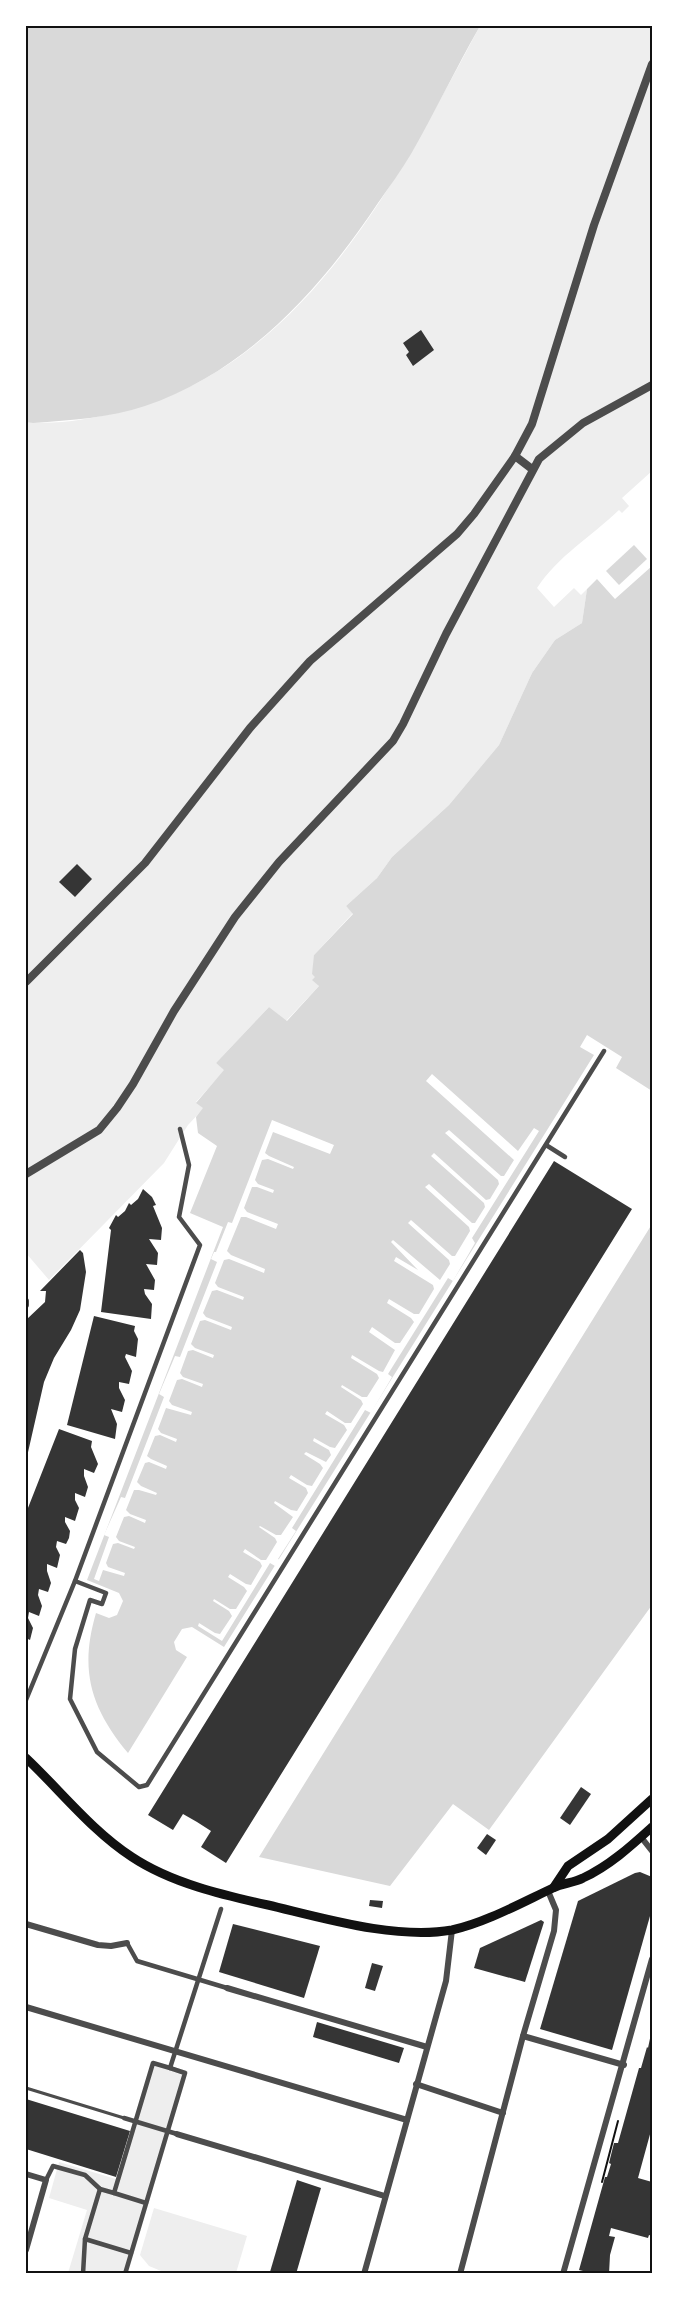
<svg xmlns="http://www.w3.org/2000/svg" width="678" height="2299" viewBox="0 0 678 2299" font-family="Karla,sans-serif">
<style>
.green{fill:#eee}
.water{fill:#d9d9d9}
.pier{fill:#fff}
.building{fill:#353535}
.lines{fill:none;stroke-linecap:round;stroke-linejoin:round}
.path{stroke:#111;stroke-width:2}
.service{stroke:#4c4c4c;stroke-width:3}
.pedestrian{stroke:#4c4c4c;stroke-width:4.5}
.minor{stroke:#4c4c4c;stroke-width:6}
.tertiary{stroke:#4c4c4c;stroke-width:8}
.secondary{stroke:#111;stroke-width:9}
.neatline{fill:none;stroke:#111;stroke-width:2}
</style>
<rect width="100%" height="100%" fill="#fff"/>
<!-- green -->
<g class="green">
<path d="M 480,26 L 652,26 L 652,471 L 622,498 L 629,506 L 622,513 L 619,510 C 592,536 558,556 537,588 L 554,607 L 574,588 L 581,595 L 587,589 L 582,623 L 555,640 L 532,673 L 499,745 L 449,805 L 392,857 L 377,878 L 346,906 L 353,913 L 314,955 L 315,977 L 319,986 L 286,1021 L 269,1007 L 216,1063 L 225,1070 L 196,1102 L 204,1108 L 188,1125 L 164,1163 L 49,1280 L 26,1253 L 26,422 C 56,425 90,419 120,412 C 304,368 398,178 480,26 Z"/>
<path d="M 152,2061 L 188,2071 L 128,2273 L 68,2273 L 87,2210 L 49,2198 L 59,2162 L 116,2179 Z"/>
<path d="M 154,2208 L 247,2236 L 236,2273 L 166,2273 L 149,2266 L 140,2255 Z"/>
</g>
<!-- water -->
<g class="water">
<path d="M 26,26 L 480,26 C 456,68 435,112 411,154 C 401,171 389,187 378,203 C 320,290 247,371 145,406 C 110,418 71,420 33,423 L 26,422 Z"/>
<path d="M 634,545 L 647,559 L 619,585 L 606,571 Z"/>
<path d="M 652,566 L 652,1091 L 616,1068 L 622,1057 L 587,1035 L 580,1047 L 594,1055 L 224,1647 L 192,1627 L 182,1629 L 174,1642 L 176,1650 L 187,1657 L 128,1753 C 91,1708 79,1671 96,1613 L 109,1618 L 117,1615 L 123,1601 L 119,1593 L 87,1580 L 223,1227 L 190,1213 L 217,1146 L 198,1133 L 196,1117 L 203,1108 L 196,1103 L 224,1070 L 216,1063 L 269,1007 L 287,1021 L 319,986 L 312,980 L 315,977 L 312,974 L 314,955 L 353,914 L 346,906 L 377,878 L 392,857 L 449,805 L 499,745 L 532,673 L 555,640 L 582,623 L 587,589 L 597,579 L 615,599 Z"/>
<path d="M 652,1224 L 652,1605 L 489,1830 L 453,1804 L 390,1886 L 259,1857 Z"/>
</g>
<!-- pier -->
<g class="pier">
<path d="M 432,1074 L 518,1151 L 534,1128 L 539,1131 L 472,1238 L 475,1243 L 457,1274 L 453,1281 L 448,1278 L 388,1374 L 392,1377 L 375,1406 L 371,1413 L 365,1410 L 292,1528 L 296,1531 L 278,1559 L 280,1560 L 275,1566 L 270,1563 L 222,1641 L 198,1626 L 199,1623 L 215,1633 L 220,1634 L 232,1616 L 229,1611 L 213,1601 L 214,1599 L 230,1609 L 236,1609 L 247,1591 L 244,1587 L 228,1577 L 230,1574 L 246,1584 L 251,1585 L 262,1566 L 260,1562 L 243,1552 L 245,1549 L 261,1560 L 266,1560 L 277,1542 L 275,1538 L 259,1527 L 260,1526 L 276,1535 L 281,1535 L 293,1517 L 274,1503 L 275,1501 L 291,1510 L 297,1511 L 308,1493 L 306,1488 L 289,1478 L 291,1475 L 307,1485 L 312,1486 L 323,1468 L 320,1464 L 304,1454 L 306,1452 L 326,1462 L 331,1455 L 329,1450 L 313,1441 L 314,1438 L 330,1447 L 335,1448 L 347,1430 L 344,1425 L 325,1414 L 327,1411 L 345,1423 L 351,1423 L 363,1404 L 361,1400 L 341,1387 L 342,1385 L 362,1397 L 367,1397 L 379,1378 L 377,1374 L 351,1358 L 352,1355 L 379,1371 L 383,1372 L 395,1350 L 369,1332 L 372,1327 L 395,1343 L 400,1343 L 414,1322 L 411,1318 L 387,1303 L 389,1299 L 414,1314 L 419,1314 L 434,1289 L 433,1285 L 394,1261 L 396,1257 L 418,1270 L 391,1242 L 393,1240 L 440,1280 L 450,1264 L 449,1260 L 408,1223 L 411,1220 L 452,1256 L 455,1256 L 470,1231 L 469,1227 L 425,1187 L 429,1184 L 472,1223 L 475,1223 L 485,1207 L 484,1203 L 431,1156 L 434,1153 L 486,1200 L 490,1199 L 499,1184 L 498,1180 L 445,1133 L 449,1130 L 501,1176 L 504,1176 L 514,1160 L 426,1081 Z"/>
<path d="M 272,1120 L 334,1145 L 330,1154 L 273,1132 L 265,1153 L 269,1156 L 294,1167 L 293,1169 L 268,1159 L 262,1160 L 255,1180 L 258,1184 L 274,1190 L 273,1193 L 257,1187 L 252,1187 L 244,1208 L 247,1212 L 278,1224 L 276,1229 L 246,1217 L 241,1217 L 227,1251 L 231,1255 L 265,1269 L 264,1273 L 229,1259 L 224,1260 L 215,1283 L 218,1287 L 244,1297 L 243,1300 L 217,1290 L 212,1291 L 203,1313 L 206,1317 L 232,1327 L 231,1330 L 205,1320 L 200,1321 L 191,1344 L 195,1348 L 214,1355 L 213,1358 L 193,1350 L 188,1351 L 180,1373 L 183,1377 L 203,1384 L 202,1387 L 182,1379 L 177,1380 L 169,1401 L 172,1405 L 192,1412 L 191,1415 L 166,1408 L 158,1429 L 161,1433 L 177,1439 L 176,1442 L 160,1435 L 155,1436 L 147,1456 L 151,1459 L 167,1466 L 166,1469 L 149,1462 L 145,1463 L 137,1482 L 141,1486 L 157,1493 L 156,1495 L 139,1490 L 134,1490 L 126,1510 L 130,1514 L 146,1520 L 145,1523 L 129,1516 L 124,1517 L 116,1537 L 119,1541 L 135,1547 L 134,1549 L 118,1543 L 113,1544 L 106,1563 L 108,1567 L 125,1573 L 124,1576 L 103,1570 L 99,1581 L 94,1579 L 109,1537 L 104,1535 L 121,1497 L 125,1498 L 164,1397 L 159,1394 L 175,1356 L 180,1357 L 217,1262 L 211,1259 L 214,1252 L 216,1252 L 228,1222 L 232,1223 Z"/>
</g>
<!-- building -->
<g class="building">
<path d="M 421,330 L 434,350 L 413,366 L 406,355 L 409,352 L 403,343 Z"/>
<path d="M 77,864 L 92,879 L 75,897 L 59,882 Z"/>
<path d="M 554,1161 L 632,1209 L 226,1863 L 201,1847 L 211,1831 L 197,1822 L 183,1814 L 173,1830 L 148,1815 Z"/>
<path d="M 143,1189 L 152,1197 L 156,1205 L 153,1206 L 162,1228 L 161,1240 L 149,1239 L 158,1253 L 157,1265 L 146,1264 L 155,1280 L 154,1290 L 144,1289 L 145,1294 L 152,1304 L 151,1319 L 101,1312 L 111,1230 L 109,1228 L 116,1215 L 118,1217 L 125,1211 L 129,1203 L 131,1205 L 138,1199 Z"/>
<path d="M 80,1250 L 83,1253 L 86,1272 L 80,1310 L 71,1330 L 54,1358 L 44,1382 L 26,1461 L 26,1320 L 45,1302 L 46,1291 L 40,1291 Z"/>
<path d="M 94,1316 L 135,1326 L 134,1331 L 138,1339 L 136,1357 L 126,1354 L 125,1357 L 132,1371 L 129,1384 L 119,1382 L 119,1388 L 125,1400 L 122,1412 L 111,1409 L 117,1424 L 115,1439 L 67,1425 Z"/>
<path d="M 59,1429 L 92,1441 L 91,1447 L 98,1464 L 94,1473 L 84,1469 L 84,1476 L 88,1487 L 85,1497 L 75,1493 L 75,1500 L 79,1508 L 75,1521 L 65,1517 L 65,1522 L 70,1531 L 69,1538 L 66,1544 L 57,1541 L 56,1547 L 60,1555 L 57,1568 L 47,1564 L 47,1571 L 51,1583 L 48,1592 L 39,1589 L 38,1595 L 42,1606 L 39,1616 L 29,1612 L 28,1618 L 33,1628 L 30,1640 L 26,1638 L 26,1513 Z"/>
<path d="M 581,1787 L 591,1794 L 570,1825 L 560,1818 Z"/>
<path d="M 487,1834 L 496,1840 L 486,1855 L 477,1848 Z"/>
<path d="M 640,1872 L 652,1877 L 652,1909 L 612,2050 L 540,2029 L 578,1901 L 635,1873 Z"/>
<path d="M 370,1900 L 383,1901 L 382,1908 L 369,1906 Z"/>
<path d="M 541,1920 L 544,1922 L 525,1982 L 474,1968 L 480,1948 Z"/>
<path d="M 233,1924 L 320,1946 L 304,1998 L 219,1972 Z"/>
<path d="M 372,1963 L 383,1966 L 375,1991 L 365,1988 Z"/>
<path d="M 317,2022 L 404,2048 L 399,2063 L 313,2037 Z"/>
<path d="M 652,2029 L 652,2127 L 638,2178 L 652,2182 L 652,2236 L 649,2235 L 648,2238 L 611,2228 L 609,2236 L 615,2237 L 610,2255 L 609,2274 L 582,2274 L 583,2271 L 579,2270 L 605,2177 L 607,2177 L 611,2164 L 609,2163 L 614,2143 L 618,2143 L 639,2068 L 641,2068 L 647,2047 L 648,2048 Z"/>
<path d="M 26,2099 L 130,2131 L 116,2177 L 26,2149 Z"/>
<path d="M 297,2180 L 321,2188 L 296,2274 L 274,2274 L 270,2272 Z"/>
</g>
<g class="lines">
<!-- path -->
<path class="path" d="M 602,2182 L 618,2121"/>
<!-- service -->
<path class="service" d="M 26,2088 L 124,2118"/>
<!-- pedestrian -->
<g class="pedestrian">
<path d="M 546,1145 L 565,1157"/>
<path d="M 75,1581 L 106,1593 L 102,1604 L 90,1600 L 75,1649 L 70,1699 L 97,1752 L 139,1787 L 147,1785 L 604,1051"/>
<path d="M 26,1700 L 75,1581 L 200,1245 L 179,1217 L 189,1165 L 180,1129"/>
<path d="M 127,1943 L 137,1961 L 227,1988"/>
<path d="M 124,2118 L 177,2134"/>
<path d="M 46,2180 L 53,2166 L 85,2175 L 100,2189"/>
<path d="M 114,2193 L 146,2203"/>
<path d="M 85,2239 L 131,2253"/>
<path d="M 83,2274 L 85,2239 L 100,2189 L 114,2193 L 153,2063 L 170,2068"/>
<path d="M 125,2274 L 185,2073 L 170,2068 L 221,1909"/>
</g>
<!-- minor -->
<g class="minor">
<path d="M 26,1301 L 26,1305"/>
<path d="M 641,1837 L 652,1851"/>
<path d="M 26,1924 L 98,1945 L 111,1946 L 127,1943"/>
<path d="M 227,1988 L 427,2047"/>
<path d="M 26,2007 L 407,2120"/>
<path d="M 523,2036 L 624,2065"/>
<path d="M 416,2084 L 503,2113"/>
<path d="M 177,2134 L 385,2196"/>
<path d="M 26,2174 L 46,2180 L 26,2250"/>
<path d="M 364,2274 L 446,1981 L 452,1930"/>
<path d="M 460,2274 L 523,2036 L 554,1931 L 556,1910 L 548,1891"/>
<path d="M 563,2274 L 652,1959"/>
</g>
<!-- tertiary -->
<g class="tertiary">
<path d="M 515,456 L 532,469"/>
<path d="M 26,982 L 145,863 L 250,728 L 310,661 L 457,534 L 474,514 L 515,456 L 532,424 L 594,225 L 652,64"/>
<path d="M 26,1174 L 99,1130 L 117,1108 L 133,1084 L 174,1011 L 235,917 L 279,862 L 393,741 L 403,724 L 446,634 L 539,459 L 583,423 L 652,385"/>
</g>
<!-- secondary -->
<g class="secondary">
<path d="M 26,1758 C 61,1791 91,1830 132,1857 C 171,1883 223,1895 268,1905 C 323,1918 396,1940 452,1930 C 485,1923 523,1902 553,1888 C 562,1883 574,1883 583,1878 C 609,1866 631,1846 652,1827"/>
<path d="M 554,1887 L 568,1866 L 608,1839 L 652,1799"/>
</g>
</g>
<!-- border -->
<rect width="678" height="2299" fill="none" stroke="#ffffff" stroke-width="54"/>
<rect x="27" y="27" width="624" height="2245" class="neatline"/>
</svg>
